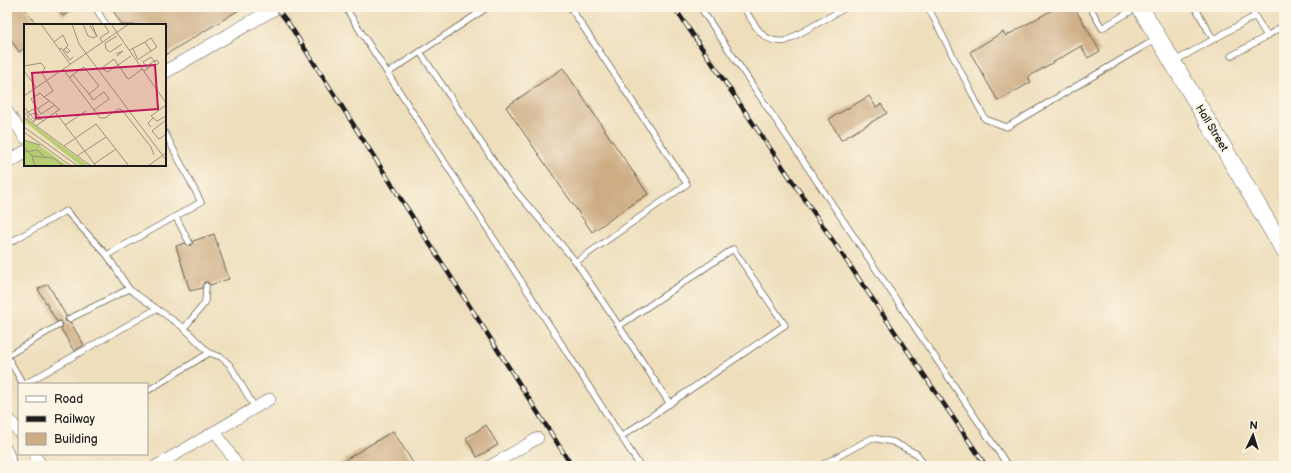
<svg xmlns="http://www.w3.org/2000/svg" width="1291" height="473" viewBox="0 0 1291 473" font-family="'Balsamiq Sans',sans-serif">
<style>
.building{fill:#cead85}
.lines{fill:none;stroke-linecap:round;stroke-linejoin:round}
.service-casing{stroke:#666054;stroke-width:7}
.minor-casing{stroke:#666054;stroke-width:12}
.tertiary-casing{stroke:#666054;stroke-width:14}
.primary-casing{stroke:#666054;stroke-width:18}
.service{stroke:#fff;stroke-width:5.5}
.minor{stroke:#fff;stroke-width:11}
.tertiary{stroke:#fff;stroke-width:13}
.primary{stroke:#fff;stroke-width:17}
.rail-casing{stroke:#1c1c1c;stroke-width:4.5}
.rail{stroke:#fcf5e5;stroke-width:3;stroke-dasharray:9;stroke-linecap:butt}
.labels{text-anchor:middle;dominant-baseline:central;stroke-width:4;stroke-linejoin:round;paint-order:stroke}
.street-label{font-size:11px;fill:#1c1c1c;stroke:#fcf5e5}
.inset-road{fill:none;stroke:#9a907c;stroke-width:1}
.view{fill:#c2185b;fill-opacity:0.15;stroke:#c2185b;stroke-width:2}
.inset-edge{fill:none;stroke:#1c1c1c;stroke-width:2}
</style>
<rect width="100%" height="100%" fill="#fcf5e5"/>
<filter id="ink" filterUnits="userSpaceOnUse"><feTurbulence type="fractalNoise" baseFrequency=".025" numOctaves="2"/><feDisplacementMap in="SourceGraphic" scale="8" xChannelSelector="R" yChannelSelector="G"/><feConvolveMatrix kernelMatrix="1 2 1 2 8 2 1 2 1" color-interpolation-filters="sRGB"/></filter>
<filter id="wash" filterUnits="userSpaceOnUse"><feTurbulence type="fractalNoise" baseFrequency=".012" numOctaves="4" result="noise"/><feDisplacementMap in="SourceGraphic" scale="16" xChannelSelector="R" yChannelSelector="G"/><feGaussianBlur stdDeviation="0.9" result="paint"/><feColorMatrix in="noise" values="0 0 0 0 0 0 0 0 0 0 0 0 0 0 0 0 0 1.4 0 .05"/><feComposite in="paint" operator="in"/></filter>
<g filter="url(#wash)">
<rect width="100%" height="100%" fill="#eedebc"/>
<g id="blocks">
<!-- building -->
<g class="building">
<path d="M 7,7 L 24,7 L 36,25 L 25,25 L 25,48 L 19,52 L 7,34 Z"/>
<path d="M 57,7 L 77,7 L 63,16 Z"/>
<path d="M 111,7 L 244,7 L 165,55 L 165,25 L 122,25 Z"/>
<path d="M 1057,7 L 1074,7 L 1100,51 L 1088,58 L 1081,46 L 1028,77 L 1031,82 L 998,101 L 970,52 L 1003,32 L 1006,36 Z"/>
<path d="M 563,68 L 648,194 L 592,232 L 506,107 Z"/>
<path d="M 869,96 L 876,107 L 881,104 L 887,113 L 841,140 L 829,119 Z"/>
<path d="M 214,234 L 229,279 L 210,285 L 208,282 L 204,282 L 202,288 L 190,291 L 176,246 L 185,243 L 191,246 L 193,241 Z"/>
<path d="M 48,284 L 66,316 L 65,321 L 71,323 L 84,345 L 74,351 L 61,329 L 63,323 L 61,321 L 57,322 L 38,289 Z"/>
<path d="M 486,425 L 498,445 L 477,457 L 466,438 Z"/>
<path d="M 393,431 L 415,466 L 335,466 Z"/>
</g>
</g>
</g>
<g filter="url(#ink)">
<use href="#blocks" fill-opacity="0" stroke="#666054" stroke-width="1"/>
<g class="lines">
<defs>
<g id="service">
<path d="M 95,7 L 106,25"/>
<path d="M 345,7 L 640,466"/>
<path d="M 700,7 L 1008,466"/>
<path d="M 743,7 C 756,25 761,44 786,41 L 847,7"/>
<path d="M 928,7 L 985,119 L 1007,127 L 1156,39"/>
<path d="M 1090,7 L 1102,28 L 1138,7"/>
<path d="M 1195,7 L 1213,39"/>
<path d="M 1267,36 L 1284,25"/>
<path d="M 420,52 L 507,181 L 576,262 L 687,184 L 570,7"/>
<path d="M 1231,56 L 1267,36 L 1255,16"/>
<path d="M 1175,61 L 1255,16 L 1250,7"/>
<path d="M 388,73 L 488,7"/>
<path d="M 176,217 L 189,242"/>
<path d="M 7,244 L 66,211 L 107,255 L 201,202 L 165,133"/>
<path d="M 107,255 L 129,289 L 184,328 L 209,353"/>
<path d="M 576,262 L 619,326 L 733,249 L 785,325 L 622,436"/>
<path d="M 69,319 L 129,289"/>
<path d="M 619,326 L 670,404"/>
<path d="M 184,328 L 205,303 L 206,286"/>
<path d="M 7,356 L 59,325"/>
<path d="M 7,356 L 23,384"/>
<path d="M 25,384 L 156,309"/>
<path d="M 147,391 L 209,353 L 221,357 L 230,365 L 255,408"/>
<path d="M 7,446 L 12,456 L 13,466"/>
<path d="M 820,466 L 872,438 L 893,442 L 917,454 L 925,466"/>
</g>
<g id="minor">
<path d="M 7,111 L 25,138"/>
<path d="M 7,415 L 19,433"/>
<path d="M 215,431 L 238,466"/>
<path d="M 34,454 L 42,466"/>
<path d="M 156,466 L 270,399"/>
<path d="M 490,466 L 538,438"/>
</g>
<g id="tertiary">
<path d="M 165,72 L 277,7"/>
<path d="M 7,163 L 25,152"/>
</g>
<path id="primary" d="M 1140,7 L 1284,250"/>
</defs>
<!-- service casing -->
<use href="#service" class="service-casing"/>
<!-- minor casing -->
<use href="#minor" class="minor-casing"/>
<!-- tertiary casing -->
<use href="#tertiary" class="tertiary-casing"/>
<!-- primary casing -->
<use href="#primary" class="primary-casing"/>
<!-- service -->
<use href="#service" class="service"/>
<!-- minor -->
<use href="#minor" class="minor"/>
<!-- tertiary -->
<use href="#tertiary" class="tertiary"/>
<!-- primary -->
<use href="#primary" class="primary"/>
<defs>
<g id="rail">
<path d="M 276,7 L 289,24 L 572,466"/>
<path d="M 674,7 L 986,466"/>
</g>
</defs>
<!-- rail casing -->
<use href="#rail" class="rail-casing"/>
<!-- rail -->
<use href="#rail" class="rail"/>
</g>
</g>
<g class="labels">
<!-- street labels -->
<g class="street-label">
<text transform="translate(1212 128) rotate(59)">Hall Street</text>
</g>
</g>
<!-- overview -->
<g transform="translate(24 24)">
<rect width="142" height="142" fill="#eedebc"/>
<path d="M 0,94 L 65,142 L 57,142 L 0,97 ZM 0,116 L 13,120 L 44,142 L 0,142 Z" fill="#b7cd71"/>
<path class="inset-road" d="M 17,0 L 46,40M 48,0 L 55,20 L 142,136M 59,0 L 64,12 L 69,14 L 73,12 L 66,2 L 68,0M 68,0 L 73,13M 87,0 L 142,79M 93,12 L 81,19 L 82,25 L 86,28 L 98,20M 30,18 L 39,11 L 44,22 L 39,26M 78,18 L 76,14 L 85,8 L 80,0M 35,25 L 37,24 L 46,36 L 49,33M 40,25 L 43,29 L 46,27 L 42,23M 109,25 L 114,36M 106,26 L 121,18 L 127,27M 92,30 L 99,27 L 93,32M 107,32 L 94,41 L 83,48 L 78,44 L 90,35 L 94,41 L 96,43 L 103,54 L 105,55 L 118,45M 115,35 L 133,23 L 127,14 L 121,18M 0,42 L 17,39 L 21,44 L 18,49 L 29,67 L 20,73 L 16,69 L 7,75 L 17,90 L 31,81 L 35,86M 39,45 L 76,94 L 81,94 L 94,85 L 98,86 L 127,123 L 130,131M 0,47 L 12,63M 120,47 L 127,42 L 126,40 L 129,38 L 130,37 L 133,36 L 135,39 L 133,41 L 127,33 L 119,38 L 124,45M 46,54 L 47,52 L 60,43 L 75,62 L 65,70 L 49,51M 65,70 L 69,76 L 80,68 L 85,75 L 70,86M 0,72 L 105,0M 20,73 L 31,81M 142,81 L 127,92 L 133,97 L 142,92M 0,83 L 11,96 L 17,95M 13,85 L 25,77M 32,89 L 72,142M 0,91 L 9,85 L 19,97M 0,93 L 67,142M 142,96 L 128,107 L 135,115 L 142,110M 9,99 L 12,94 L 13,93 L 10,89 L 3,92 L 10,98M 41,101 L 62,87M 12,102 L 36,85M 0,103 L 54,142M 127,103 L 124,99 L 129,94M 0,108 L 47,142M 0,116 L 16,121M 40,122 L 72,100 L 105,142M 0,123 L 8,132 L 11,142M 0,128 L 13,126 L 20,132M 8,132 L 29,134 L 40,142M 53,132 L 82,113M 70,140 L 92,125M 124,142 L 142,129"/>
<path class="view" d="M 131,41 L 134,85 L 12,94 L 8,49 Z"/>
<rect width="142" height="142" class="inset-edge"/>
</g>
<!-- margin -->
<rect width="1291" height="473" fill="none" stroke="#fcf5e5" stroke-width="24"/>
<!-- legend -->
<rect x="18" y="383" width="130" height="72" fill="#fcf5e5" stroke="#a29e95"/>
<rect x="26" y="396" width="20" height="6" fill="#ffffff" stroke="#a29e95"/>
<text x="54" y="403" font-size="12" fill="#1c1c1c">Road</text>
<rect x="26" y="416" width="20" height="6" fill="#1c1c1c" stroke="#a29e95"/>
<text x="54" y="423" font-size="12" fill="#1c1c1c">Railway</text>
<rect x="26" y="433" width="20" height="12" fill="#cead85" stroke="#a29e95"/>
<text x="54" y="443" font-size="12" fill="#1c1c1c">Building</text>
<!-- north arrow -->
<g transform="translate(1253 435) rotate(4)" stroke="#fcf5e5" stroke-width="3" paint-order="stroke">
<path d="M0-3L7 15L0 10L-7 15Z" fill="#1c1c1c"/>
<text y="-6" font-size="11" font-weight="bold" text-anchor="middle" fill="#1c1c1c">N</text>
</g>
</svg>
